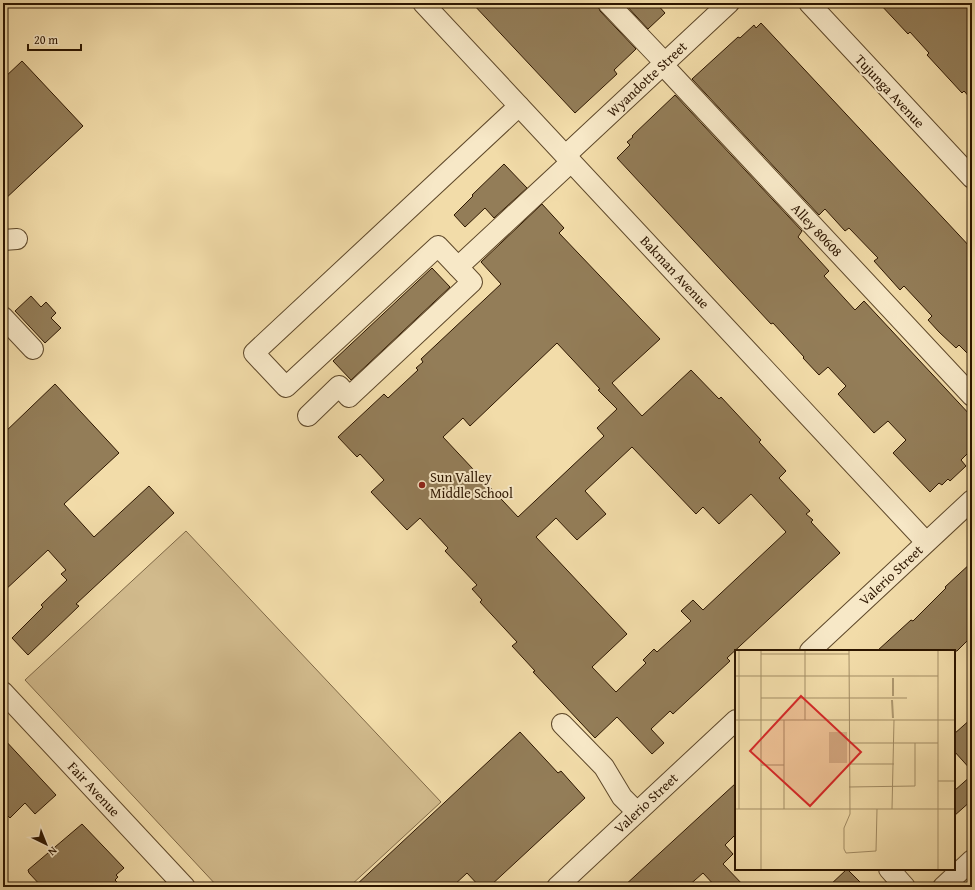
<svg xmlns="http://www.w3.org/2000/svg" width="975" height="890" viewBox="0 0 975 890" font-family="'Gentium Book Plus',serif">
<style>
.green{fill:#d1ba8c;stroke:#7f6846}
.building{fill:#937d58;stroke:#2d1600;fill-rule:evenodd}
.lines{fill:none;stroke-linecap:round;stroke-linejoin:round}
.minor-casing{stroke:#5e482a;stroke-width:22}
.minor{stroke:#f7e8c7;stroke-width:20}
.poi-dot{fill:#8f2418;stroke:#f7e8c7;stroke-width:1.5}
.labels{text-anchor:middle;dominant-baseline:central;stroke-width:4;stroke-linejoin:round;paint-order:stroke}
.street-label{font-size:14px;fill:#2d1600;stroke:#f7e8c7}
.poi-label{font-size:14px;fill:#2d1600;stroke:#f7e8c7;text-anchor:start}
.inset-river{fill:none;stroke:#af9970;stroke-width:2}
.inset-road{fill:none;stroke:#a38d65;stroke-width:1}
.view{fill:#d62828;fill-opacity:0.15;stroke:#d62828;stroke-width:2}
.inset-edge{fill:none;stroke:#2d1600;stroke-width:2}
</style>
<rect width="100%" height="100%" fill="#f2dca9"/>
<filter id="stains"><feTurbulence type="fractalNoise" baseFrequency=".005" numOctaves="4"/><feColorMatrix values="0 0 0 0 .2 0 0 0 0 .09 0 0 0 0 .02 0 0 0 .5 -.17"/></filter>
<radialGradient id="worn" r=".72"><stop offset=".6" stop-color="#630" stop-opacity="0"/><stop offset="1" stop-color="#630" stop-opacity=".3"/></radialGradient>
<!-- green -->
<path class="green" d="M 186,531 L 441,802 L 349,887 L 218,887 L 25,680 Z"/>
<!-- building -->
<g class="building">
<path d="M 472,3 L 597,3 L 600,11 L 636,49 L 614,70 L 617,74 L 575,113 Z"/>
<path d="M 624,3 L 656,3 L 665,13 L 648,29 Z"/>
<path d="M 879,3 L 972,3 L 972,100 L 964,91 L 962,93 L 927,55 L 929,53 L 910,32 L 908,34 Z"/>
<path d="M 761,23 L 972,249 L 972,358 L 959,345 L 956,348 L 939,332 L 928,320 L 932,316 L 904,286 L 900,290 L 874,261 L 878,258 L 849,228 L 845,231 L 825,209 L 819,215 L 692,79 L 738,37 L 740,38 L 754,25 L 756,28 Z"/>
<path d="M 22,61 L 83,126 L 3,201 L 3,79 Z"/>
<path d="M 675,95 L 802,231 L 798,237 L 829,271 L 824,276 L 855,310 L 864,301 L 972,417 L 972,449 L 961,460 L 966,466 L 950,481 L 948,479 L 942,485 L 939,483 L 930,492 L 893,453 L 906,440 L 888,421 L 874,433 L 838,394 L 846,386 L 828,367 L 819,375 L 803,358 L 804,357 L 773,323 L 771,324 L 617,158 L 630,145 L 627,142 L 633,137 L 632,136 Z"/>
<path d="M 504,164 L 527,188 L 494,218 L 485,208 L 465,227 L 454,215 L 473,196 L 472,195 Z"/>
<path d="M 542,204 L 564,228 L 559,233 L 660,339 L 612,383 L 642,416 L 691,370 L 719,399 L 721,397 L 761,440 L 759,442 L 786,471 L 779,478 L 810,511 L 806,514 L 813,520 L 811,522 L 840,553 L 727,658 L 730,661 L 673,714 L 670,711 L 651,729 L 664,743 L 652,754 L 617,717 L 595,738 L 533,672 L 535,671 L 512,646 L 517,642 L 480,602 L 482,600 L 472,589 L 477,585 L 445,551 L 448,548 L 420,518 L 407,530 L 371,492 L 384,480 L 360,454 L 357,457 L 338,437 L 384,394 L 388,398 L 418,370 L 416,368 L 423,362 L 421,359 L 501,284 L 481,262 ZM 557,343 L 600,389 L 598,390 L 617,409 L 597,428 L 604,436 L 518,517 L 443,437 L 463,418 L 470,426 ZM 632,447 L 696,514 L 703,507 L 719,524 L 751,494 L 786,532 L 703,610 L 693,600 L 681,611 L 691,621 L 657,652 L 654,649 L 643,660 L 646,663 L 616,692 L 592,667 L 627,634 L 536,537 L 556,518 L 577,540 L 606,514 L 585,491 Z"/>
<path d="M 432,268 L 450,287 L 351,380 L 333,361 Z"/>
<path d="M 31,296 L 41,307 L 46,302 L 56,313 L 51,318 L 61,328 L 45,343 L 15,311 Z"/>
<path d="M 55,384 L 119,453 L 64,504 L 94,537 L 149,486 L 174,513 L 76,604 L 79,606 L 28,655 L 12,638 L 43,607 L 41,605 L 67,580 L 61,574 L 66,570 L 48,550 L 3,592 L 3,434 Z"/>
<path d="M 972,562 L 972,636 L 957,651 L 877,651 L 911,620 L 913,621 L 946,588 L 945,587 Z"/>
<path d="M 972,718 L 972,771 L 954,751 L 954,734 Z"/>
<path d="M 520,732 L 558,773 L 561,771 L 585,798 L 489,887 L 480,887 L 467,873 L 452,887 L 354,887 Z"/>
<path d="M 3,738 L 56,795 L 35,814 L 25,803 L 10,818 L 3,811 Z"/>
<path d="M 972,775 L 972,800 L 954,816 L 954,791 Z"/>
<path d="M 736,783 L 736,834 L 725,845 L 733,854 L 723,864 L 745,887 L 716,887 L 703,873 L 687,887 L 623,887 Z"/>
<path d="M 82,824 L 124,868 L 116,875 L 118,877 L 115,880 L 122,887 L 42,887 L 29,873 L 28,870 Z"/>
<path d="M 847,869 L 865,887 L 828,887 Z"/>
</g>
<g class="lines">
<defs>
<g id="minor">
<path d="M 423,3 L 926,542"/>
<path d="M 608,3 L 665,63"/>
<path d="M 809,3 L 972,178"/>
<path d="M 663,65 L 972,396"/>
<path d="M 566,155 L 729,3"/>
<path d="M 3,240 L 17,239"/>
<path d="M 458,267 L 571,162"/>
<path d="M 3,317 L 33,349"/>
<path d="M 308,416 L 339,386 L 349,397 L 472,282 L 438,246 L 286,387 L 254,353 L 519,106"/>
<path d="M 810,651 L 972,500"/>
<path d="M 3,692 L 185,887"/>
<path d="M 562,724 L 604,767 L 622,797 L 637,812"/>
<path d="M 889,869 L 905,887"/>
<path d="M 557,887 L 736,720"/>
<path d="M 943,887 L 972,860"/>
</g>
</defs>
<!-- minor casing -->
<use href="#minor" class="minor-casing"/>
<!-- minor -->
<use href="#minor" class="minor"/>
</g>
<!-- markers -->
<circle class="poi-dot" cx="422" cy="485" r="4"/>
<g class="labels">
<!-- street labels -->
<g class="street-label">
<text transform="translate(647 79) rotate(-43)">Wyandotte Street</text>
<text transform="translate(890 91) rotate(47)">Tujunga Avenue</text>
<text transform="translate(817 230) rotate(47)">Alley 80608</text>
<text transform="translate(675 272) rotate(47)">Bakman Avenue</text>
<text transform="translate(891 575) rotate(-43)">Valerio Street</text>
<text transform="translate(94 789) rotate(47)">Fair Avenue</text>
<text transform="translate(646 803) rotate(-43)">Valerio Street</text>
</g>
<!-- poi labels -->
<g class="poi-label">
<text x="430" y="477">Sun Valley<tspan x="430" dy="16">Middle School</tspan></text>
</g>
</g>
<!-- overview -->
<g transform="translate(735 650)">
<rect width="220" height="220" fill="#f2dca9"/>
<path d="M 94,82 L 112,82 L 112,113 L 94,113 Z" fill="#d1ba8c"/>
<path class="inset-river" d="M 158,46 L 158,28M 157,50 L 158,68"/>
<path class="inset-road" d="M 26,0 L 26,220M 70,0 L 70,70M 114,0 L 115,164 L 109,178 L 109,199 L 111,203 L 141,201 L 142,159M 203,0 L 203,220M 26,4 L 114,4M 0,26 L 203,26M 26,48 L 172,48M 0,70 L 220,70M 49,70 L 49,159M 114,93 L 203,93M 114,114 L 159,114M 26,115 L 49,115M 203,131 L 220,131M 114,137 L 180,136 L 180,93M 0,159 L 220,159M 4,159 L 4,0M 157,159 L 159,70"/>
<path class="view" d="M 66,46 L 126,102 L 75,156 L 15,101 Z"/>
<rect width="220" height="220" class="inset-edge"/>
</g>
<!-- margin -->
<rect width="975" height="890" fill="none" stroke="#f2dca9" stroke-width="16"/>
<rect x="4" y="4" width="967" height="882" fill="none" stroke="#2d1600" stroke-width="2"/>
<rect x="8" y="8" width="959" height="874" fill="none" stroke="#2d1600"/>
<!-- north arrow -->
<g transform="translate(46 844) rotate(137)" stroke="#f7e8c7" stroke-width="3" paint-order="stroke">
<path d="M0-3L7 15L0 10L-7 15Z" fill="#2d1600"/>
<text y="-6" font-size="11" font-weight="bold" text-anchor="middle" fill="#2d1600">N</text>
</g>
<!-- scale -->
<path d="M28 44v6h53v-6" fill="none" stroke="#2d1600" stroke-width="2"/>
<text x="34" y="44" font-size="12" fill="#2d1600" stroke="#f7e8c7" stroke-width="3" paint-order="stroke">20 m</text>
<rect width="100%" height="100%" filter="url(#stains)"/>
<rect width="100%" height="100%" fill="url(#worn)"/>
</svg>
